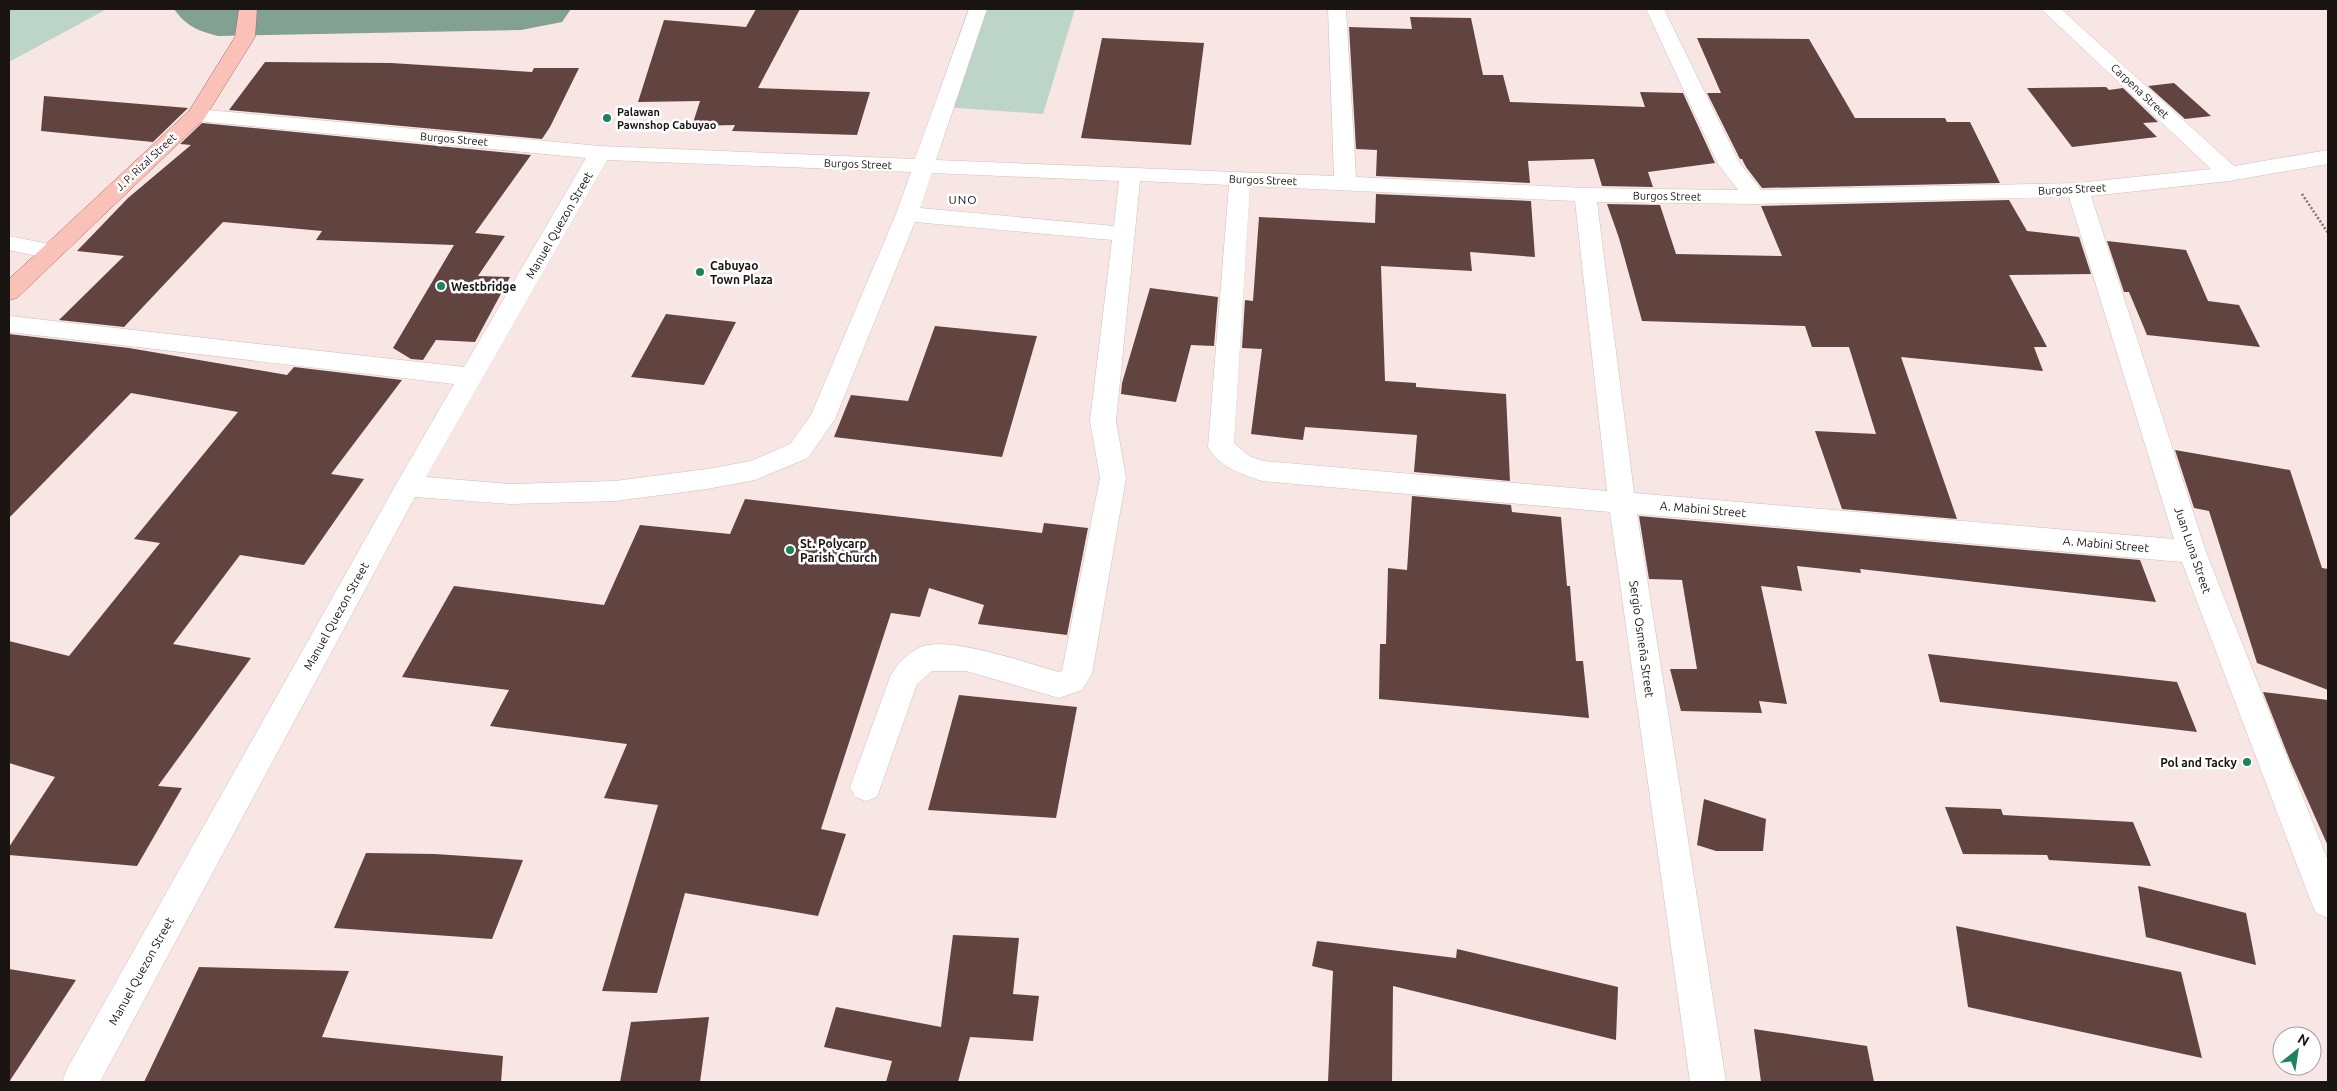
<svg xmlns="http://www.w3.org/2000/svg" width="2337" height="1091" viewBox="0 0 2337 1091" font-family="Ubuntu,sans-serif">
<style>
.green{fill:#bdd5c8}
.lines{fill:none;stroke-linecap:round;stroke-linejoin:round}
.river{fill:#82a192;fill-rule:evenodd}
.building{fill:#614440}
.minor-casing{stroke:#d0bfbc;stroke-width:1}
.major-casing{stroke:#aa6a61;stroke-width:1}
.path{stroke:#7f7472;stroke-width:2.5;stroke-dasharray:2 2;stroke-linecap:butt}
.minor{fill:#fff;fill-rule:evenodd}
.major{fill:#fac1b9;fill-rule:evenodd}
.poi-dot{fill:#1b835e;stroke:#fff;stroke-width:2}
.labels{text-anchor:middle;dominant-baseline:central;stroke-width:5;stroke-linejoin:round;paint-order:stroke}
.far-street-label{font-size:11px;fill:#1a1413;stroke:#fff}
.far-poi-label{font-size:11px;font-weight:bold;fill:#1a1413;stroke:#fff;text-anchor:start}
.far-quarter-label{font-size:12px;letter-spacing:1px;fill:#1a1413;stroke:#fff}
.street-label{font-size:12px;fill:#1a1413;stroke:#fff}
.poi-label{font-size:12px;font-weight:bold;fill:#1a1413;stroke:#fff;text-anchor:start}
</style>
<rect width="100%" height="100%" fill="#f7e6e3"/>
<!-- green -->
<g class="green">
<path d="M 9,9 L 107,9 L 9,62 Z"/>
<path d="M 982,9 L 1075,9 L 1043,114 L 944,107 Z"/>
</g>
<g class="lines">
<!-- river -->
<path class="river" d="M 174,9 L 571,9 L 562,22 L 521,30 L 218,36 C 198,31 186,26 174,9 Z"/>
</g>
<!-- building -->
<g class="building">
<path d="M 756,9 L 800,9 L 758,88 L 870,92 L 857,135 L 732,131 L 735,125 L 692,126 L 700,101 L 638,102 L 664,20 L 746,27 Z"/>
<path d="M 1410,17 L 1471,18 L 1483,75 L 1503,75 L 1510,102 L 1645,107 L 1640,92 L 1683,93 L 1715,163 L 1648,172 L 1653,187 L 1602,186 L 1594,159 L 1528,161 L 1530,183 L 1376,176 L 1377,150 L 1356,149 L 1349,27 L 1412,29 Z"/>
<path d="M 1102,38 L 1204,43 L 1191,145 L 1081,138 Z"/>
<path d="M 1697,38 L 1809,39 L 1855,118 L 1945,118 L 1947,122 L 1970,122 L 2000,183 L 1762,188 L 1746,167 L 1742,159 L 1740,159 L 1707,93 L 1721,93 Z"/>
<path d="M 265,62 L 391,63 L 532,72 L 534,68 L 579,68 L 550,127 L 542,139 L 229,110 Z"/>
<path d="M 2174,83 L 2211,116 L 2185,119 L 2148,86 Z"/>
<path d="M 2106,87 L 2109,90 L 2123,88 L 2158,122 L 2143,123 L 2157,137 L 2072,147 L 2027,88 Z"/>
<path d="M 44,96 L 188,108 L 153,142 L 41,131 Z"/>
<path d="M 202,123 L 531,155 L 475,233 L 505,236 L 478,276 L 510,277 L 475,342 L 436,340 L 423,360 L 411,359 L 393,348 L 454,245 L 316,240 L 322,231 L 223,222 L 124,327 L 59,320 L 124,256 L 77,251 L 128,198 L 191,145 L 180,144 Z"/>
<path d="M 1376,194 L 1531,201 L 1535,257 L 1470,252 L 1472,271 L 1381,266 L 1385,381 L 1416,383 L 1416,387 L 1506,394 L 1510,481 L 1414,472 L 1417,435 L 1305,427 L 1303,440 L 1251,434 L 1262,349 L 1242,348 L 1245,300 L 1253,301 L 1259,217 L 1375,223 Z"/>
<path d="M 2009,200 L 2027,231 L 2079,237 L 2091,274 L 2009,275 L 2047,347 L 2034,347 L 2043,371 L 1901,357 L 1957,519 L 1842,509 L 1815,431 L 1876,434 L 1849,347 L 1812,347 L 1805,326 L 1642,321 L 1619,238 L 1607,204 L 1660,205 L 1676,254 L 1782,256 L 1761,206 Z"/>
<path d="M 2107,241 L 2186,250 L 2208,301 L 2239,305 L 2260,347 L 2147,335 L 2129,292 L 2124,292 Z"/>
<path d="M 1150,288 L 1218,297 L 1214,346 L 1191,345 L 1176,402 L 1121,394 L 1122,383 Z"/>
<path d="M 666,314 L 736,322 L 704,385 L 631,377 Z"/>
<path d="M 935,326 L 1037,336 L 1002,457 L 834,437 L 851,395 L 908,401 Z"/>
<path d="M 9,334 L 129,348 L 287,375 L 294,367 L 402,380 L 331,474 L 364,479 L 304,565 L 240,555 L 173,644 L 251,658 L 158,786 L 182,788 L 137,866 L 9,855 L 9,847 L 55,777 L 9,763 L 9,641 L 69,656 L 160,543 L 134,539 L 238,412 L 131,393 L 9,518 Z"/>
<path d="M 2175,450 L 2290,470 L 2322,568 L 2328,569 L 2328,690 L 2257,663 L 2209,511 L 2194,508 Z"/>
<path d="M 1412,496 L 1511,505 L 1512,512 L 1561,517 L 1567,586 L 1570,586 L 1576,661 L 1583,661 L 1589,718 L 1379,699 L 1380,644 L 1386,644 L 1388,568 L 1407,570 Z"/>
<path d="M 745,499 L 1042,533 L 1044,523 L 1088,528 L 1067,635 L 978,624 L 984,605 L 929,588 L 920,617 L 891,613 L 821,829 L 846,834 L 818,916 L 685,893 L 657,993 L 602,991 L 658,805 L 604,798 L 627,744 L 490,726 L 509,690 L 402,677 L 454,586 L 604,605 L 640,525 L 730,534 Z"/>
<path d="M 1639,516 L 2140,560 L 2156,602 L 1860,569 L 1861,573 L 1797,566 L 1802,591 L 1761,586 L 1787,704 L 1759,701 L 1762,713 L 1681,711 L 1670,669 L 1697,669 L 1682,580 L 1649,579 Z"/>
<path d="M 1928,654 L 2177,682 L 2197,732 L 1940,702 Z"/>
<path d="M 2263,692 L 2328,700 L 2328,846 L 2291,763 Z"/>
<path d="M 959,695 L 1077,707 L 1056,818 L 928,810 Z"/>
<path d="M 1704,799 L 1766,819 L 1763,851 L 1716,851 L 1697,845 Z"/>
<path d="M 1945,807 L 2001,809 L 2003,815 L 2133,822 L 2151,866 L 2049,860 L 2047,855 L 1963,854 Z"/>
<path d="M 366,853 L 435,854 L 523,860 L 492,939 L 334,928 Z"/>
<path d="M 2138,886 L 2246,913 L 2256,965 L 2146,937 Z"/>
<path d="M 1956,926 L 2181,972 L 2202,1058 L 1968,1007 Z"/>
<path d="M 953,935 L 1019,938 L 1013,994 L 1039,996 L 1033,1041 L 970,1037 L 958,1082 L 886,1082 L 892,1061 L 824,1047 L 836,1007 L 941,1027 Z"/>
<path d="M 1317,941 L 1456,958 L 1457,949 L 1618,987 L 1616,1040 L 1393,986 L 1392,1082 L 1328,1082 L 1333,971 L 1312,966 Z"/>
<path d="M 199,967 L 349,971 L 322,1037 L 503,1056 L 501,1082 L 144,1082 Z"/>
<path d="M 9,969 L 76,980 L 9,1082 Z"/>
<path d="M 709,1017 L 700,1082 L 620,1082 L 631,1022 Z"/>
<path d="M 1754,1029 L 1867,1046 L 1874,1082 L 1761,1082 Z"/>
</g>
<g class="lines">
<defs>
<g id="minor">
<path d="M 969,9 L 987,9 L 936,160 L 1334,176 L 1328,9 L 1346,9 L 1356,177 L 1585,188 L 1738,190 L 1718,164 L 1646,9 L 1664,9 L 1739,162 L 1761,190 L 2078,183 L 2211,169 L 2041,9 L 2061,9 L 2234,166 L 2328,150 L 2328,164 L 2229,181 L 2091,196 L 2206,552 L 2328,861 L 2328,918 L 2316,913 L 2311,902 L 2182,562 L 1637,514 L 1726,1082 L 1690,1082 L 1610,512 L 1262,481 C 1241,474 1219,467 1208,447 L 1229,185 L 1140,181 L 1116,421 L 1126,478 L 1092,674 L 1082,690 L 1059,698 L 966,671 L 932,671 L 917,684 L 877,797 L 866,801 L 855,797 L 850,787 L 890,677 C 896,664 910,651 923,646 C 954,637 1027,663 1059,672 L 1062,671 L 1100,478 L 1090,421 L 1112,240 L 915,222 L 835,419 L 808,458 L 755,480 L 707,489 L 615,501 L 511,504 L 415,497 L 100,1082 L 62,1082 L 67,1069 L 399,479 L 454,384 L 9,332 L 9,316 L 464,367 L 586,158 L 197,121 L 190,119 L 187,115 L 190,111 L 197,109 L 600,146 L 915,159 ZM 607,160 L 911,172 L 896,214 L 811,415 L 790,444 L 751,461 L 707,469 L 615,481 L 511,484 L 426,477 ZM 932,173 L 1119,181 L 1114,226 L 920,208 ZM 1250,186 L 1575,201 L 1607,491 L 1263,461 L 1249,456 L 1234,443 ZM 2069,197 L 2174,539 L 1634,493 L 1597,202 L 1755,204 Z"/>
<path d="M 9,236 L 59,246 L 62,251 L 59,256 L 51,259 L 9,250 Z"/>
</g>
<path id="major" d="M 239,9 L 257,9 L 255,37 L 204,119 L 17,298 L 9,300 L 9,279 L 189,111 L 235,37 Z"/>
</defs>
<!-- minor casing -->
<use href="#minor" class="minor-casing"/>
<!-- major casing -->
<use href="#major" class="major-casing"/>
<!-- path -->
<path class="path" d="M 2302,194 L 2328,233"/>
<!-- minor -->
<use href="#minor" class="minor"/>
<!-- major -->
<use href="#major" class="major"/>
</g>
<!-- markers -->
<g class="poi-dot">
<circle cx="607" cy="118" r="5"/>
<circle cx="700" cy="272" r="5"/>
<circle cx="441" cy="286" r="5"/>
<circle cx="790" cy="550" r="5"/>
<circle cx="2247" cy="762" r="5"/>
</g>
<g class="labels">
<!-- far-street labels -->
<g class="far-street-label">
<text transform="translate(2140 91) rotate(43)">Carpena Street</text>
<text transform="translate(454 139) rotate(5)">Burgos Street</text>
<text transform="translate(146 162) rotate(-43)">J. P. Rizal Street</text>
<text transform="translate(858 164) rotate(2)">Burgos Street</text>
<text transform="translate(1263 180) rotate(2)">Burgos Street</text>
<text transform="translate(2072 189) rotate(-3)">Burgos Street</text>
<text transform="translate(1667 196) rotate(1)">Burgos Street</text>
</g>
<!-- far-poi labels -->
<g class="far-poi-label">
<text x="617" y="112">Palawan<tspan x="617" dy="13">Pawnshop Cabuyao</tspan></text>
</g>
<!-- far-quarter labels -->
<g class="far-quarter-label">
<text x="963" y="199">UNO</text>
</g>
<!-- street labels -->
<g class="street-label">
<text transform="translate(559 225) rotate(-60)">Manuel Quezon Street</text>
<text transform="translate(1703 509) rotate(5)">A. Mabini Street</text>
<text transform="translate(2106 544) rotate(5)">A. Mabini Street</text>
<text transform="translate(2193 550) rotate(71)">Juan Luna Street</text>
<text transform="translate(336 616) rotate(-61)">Manuel Quezon Street</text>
<text transform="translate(1642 639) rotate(82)">Sergio Osmeña Street</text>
<text transform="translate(141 971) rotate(-61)">Manuel Quezon Street</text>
</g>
<!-- poi labels -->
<g class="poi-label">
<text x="710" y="265">Cabuyao<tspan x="710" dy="14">Town Plaza</tspan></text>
<text x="451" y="286">Westbridge</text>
<text x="800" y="543">St. Polycarp<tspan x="800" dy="14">Parish Church</tspan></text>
<text x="2237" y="762" text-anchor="end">Pol and Tacky</text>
</g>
</g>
<!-- border -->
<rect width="2337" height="1091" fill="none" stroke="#1a1413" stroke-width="20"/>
<!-- north arrow -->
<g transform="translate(2297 1051) rotate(30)"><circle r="24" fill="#ffffff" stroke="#a3a1a1"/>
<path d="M0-4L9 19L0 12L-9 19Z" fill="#1b835e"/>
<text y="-8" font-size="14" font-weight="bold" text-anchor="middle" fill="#1a1413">N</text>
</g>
</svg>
